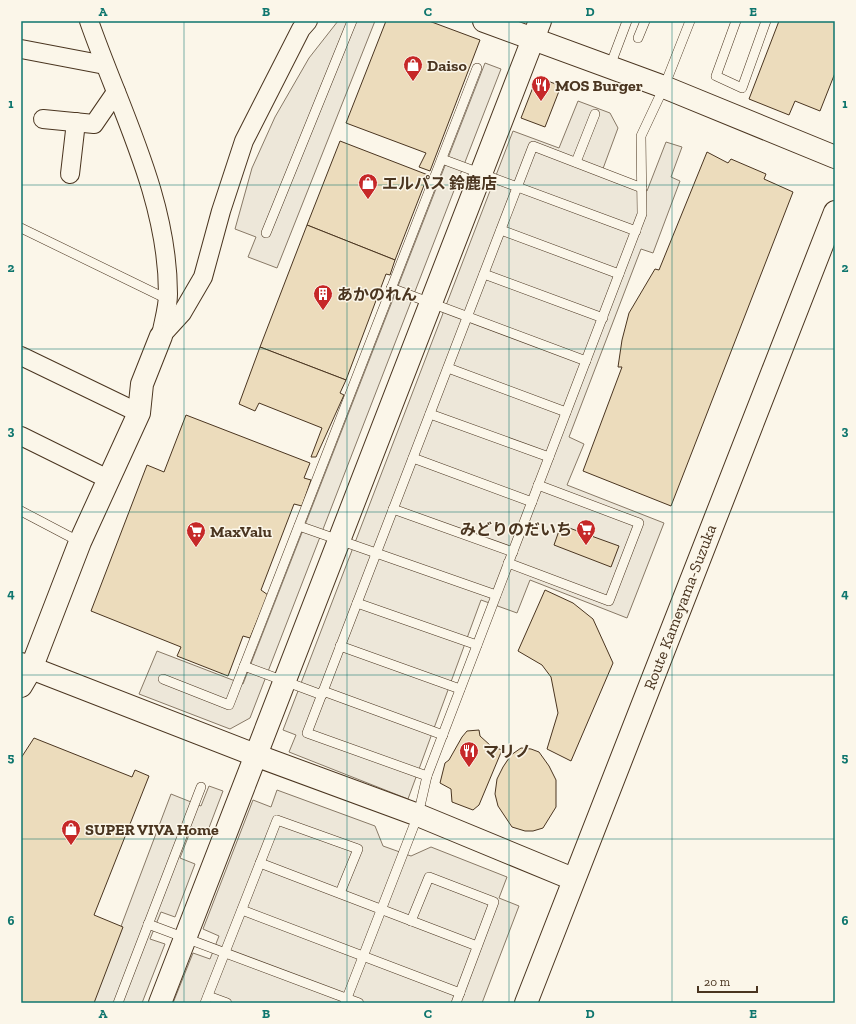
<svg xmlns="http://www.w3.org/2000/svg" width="856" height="1024" viewBox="0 0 856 1024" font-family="'Zilla Slab','Noto Sans JP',serif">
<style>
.parking{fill:#ede7d9;stroke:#887966}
.building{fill:#ecdcbc;stroke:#4a3520}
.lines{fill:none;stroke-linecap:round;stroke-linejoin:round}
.service-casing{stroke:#4a3520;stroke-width:10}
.minor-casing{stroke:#4a3520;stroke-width:20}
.tertiary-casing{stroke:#4a3520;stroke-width:24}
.primary-casing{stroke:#4a3520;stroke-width:24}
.service{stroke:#fbf6e9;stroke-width:9}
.minor{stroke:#fbf6e9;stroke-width:18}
.tertiary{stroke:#fbf6e9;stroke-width:22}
.primary{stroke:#fbf6e9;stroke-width:22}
.grid{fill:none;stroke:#0f766e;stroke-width:1;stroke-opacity:0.55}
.labels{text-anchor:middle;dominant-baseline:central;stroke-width:3;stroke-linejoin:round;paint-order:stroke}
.poi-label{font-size:16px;font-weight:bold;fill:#4a3520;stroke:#fbf6e9;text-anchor:start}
.street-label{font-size:16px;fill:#4a3520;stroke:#fbf6e9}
.neatline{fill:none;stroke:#0f766e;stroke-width:1.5}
.grid-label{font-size:13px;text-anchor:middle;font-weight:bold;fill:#0f766e}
</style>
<rect width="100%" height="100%" fill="#fbf6e9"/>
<!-- parking -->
<g class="parking">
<path d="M 338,21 L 375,21 L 277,268 L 248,257 L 256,237 L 235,229 L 252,168 L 275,117 L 309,58 Z"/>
<path d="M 485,63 L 501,69 L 250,718 L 230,729 L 139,694 L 157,651 L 243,684 Z"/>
<path d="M 578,101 L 610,113 L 618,128 L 601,174 L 647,191 L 666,142 L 682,147 L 671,177 L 680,181 L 653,253 L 641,249 L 569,437 L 584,444 L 567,485 L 664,523 L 627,618 L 530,580 L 517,613 L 481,600 L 408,799 L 289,752 L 296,735 L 283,730 L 513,131 L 559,148 Z"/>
<path d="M 209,786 L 223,791 L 207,833 L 192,827 L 180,858 L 195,864 L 175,917 L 161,912 L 150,939 L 165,944 L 142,1003 L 92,1003 L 171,794 L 201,806 Z"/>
<path d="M 277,790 L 375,826 L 383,846 L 411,856 L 431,847 L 507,877 L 499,898 L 519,906 L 482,1003 L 173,1003 L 193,953 L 210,959 L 219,936 L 203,929 L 253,800 L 271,807 Z"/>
</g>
<!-- building -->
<g class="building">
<path d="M 386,21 L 429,21 L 480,40 L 430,171 L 419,167 L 426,153 L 346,123 Z"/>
<path d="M 779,21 L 835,21 L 835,73 L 820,111 L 795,101 L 789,115 L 749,99 Z"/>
<path d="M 537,77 L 561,86 L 545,127 L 521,118 Z"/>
<path d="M 340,141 L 428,175 L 395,260 L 307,225 Z"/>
<path d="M 707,152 L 728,163 L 731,159 L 766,174 L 764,179 L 793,192 L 671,506 L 583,471 L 622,367 L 618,367 L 622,340 L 629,313 L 655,269 L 659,270 Z"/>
<path d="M 307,225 L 395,260 L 390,275 L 386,274 L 346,380 L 260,347 Z"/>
<path d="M 260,347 L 346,380 L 340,393 L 344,395 L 316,457 L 311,457 L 322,428 L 259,403 L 255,411 L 239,404 Z"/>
<path d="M 186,415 L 310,463 L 304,478 L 311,480 L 302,506 L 294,504 L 261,590 L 268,595 L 250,638 L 243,636 L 228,676 L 177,656 L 181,647 L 91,611 L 147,465 L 164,472 Z"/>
<path d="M 561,525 L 619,546 L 611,567 L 554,545 Z"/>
<path d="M 545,590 L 573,603 L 593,619 L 613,663 L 571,761 L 547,749 L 558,713 L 551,677 L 542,665 L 518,651 Z"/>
<path d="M 479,730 L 480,736 L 491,746 L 502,750 L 479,805 L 473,810 L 452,802 L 451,789 L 440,783 L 445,763 L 449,760 L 462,737 L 467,731 Z"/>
<path d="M 34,738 L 132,777 L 135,770 L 149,776 L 94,915 L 123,927 L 94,1003 L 21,1003 L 21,758 Z"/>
<path d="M 521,748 L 531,749 L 539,752 L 549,766 L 556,780 L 556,807 L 543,828 L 533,831 L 525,831 L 512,827 L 498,806 L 495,794 L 497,779 L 503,767 L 511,755 Z"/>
</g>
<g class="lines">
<defs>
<g id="service">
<path d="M 736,21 L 716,76 L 742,88 L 766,21"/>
<path d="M 638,38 L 645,21"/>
<path d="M 610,66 L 627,21"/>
<path d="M 442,159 L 636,231"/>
<path d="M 576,162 L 595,114"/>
<path d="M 21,228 L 167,299"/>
<path d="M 501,230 L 619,274"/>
<path d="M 266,233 L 352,21"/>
<path d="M 484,274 L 603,318"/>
<path d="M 391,288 L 586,361"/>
<path d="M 448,368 L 566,412"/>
<path d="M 430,414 L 549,457"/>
<path d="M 413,458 L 532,502"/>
<path d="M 393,509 L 513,552"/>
<path d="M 21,511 L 80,542"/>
<path d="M 299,526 L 496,595"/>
<path d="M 508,563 L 609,601 L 639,523 L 538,485"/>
<path d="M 357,603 L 477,645"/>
<path d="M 340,646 L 460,689"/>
<path d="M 244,666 L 322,695"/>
<path d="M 163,679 L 229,705 L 477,68"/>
<path d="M 323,691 L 443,735"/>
<path d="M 427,776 L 307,733 L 533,146 L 642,188"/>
<path d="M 260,863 L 477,946"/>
<path d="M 242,910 L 460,993"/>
<path d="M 411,921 L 429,877 L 494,902 L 456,1003"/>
<path d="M 148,924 L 359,1003"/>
<path d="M 208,996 L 227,1003"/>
<path d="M 118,1003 L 201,787"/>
<path d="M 205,1003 L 277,820 L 358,849 L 340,893"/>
<path d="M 345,1003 L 418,815 L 427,776 L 642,214 L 641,136 L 664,87 L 690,21"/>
</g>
<g id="minor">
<path d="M 89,21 C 120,110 168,198 168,294 C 168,308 163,323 161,336"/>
<path d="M 21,49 L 105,65"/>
<path d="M 43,119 L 94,124 L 116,92"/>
<path d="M 70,174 L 76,122"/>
<path d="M 161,336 L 182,313 L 203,277 L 221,211 L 244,141 L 301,29 L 308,21"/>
<path d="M 21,356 L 139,413"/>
<path d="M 21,436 L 108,479"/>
</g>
<g id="tertiary">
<path d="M 484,21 L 664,87 L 835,157"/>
<path d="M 21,664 L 255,755 L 418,815 L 573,879"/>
<path d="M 21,686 L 31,669 L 80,542 L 139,413 L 142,384 L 161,336"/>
<path d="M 160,1003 L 540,21"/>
</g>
<path id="primary" d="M 526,1003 L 835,212"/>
</defs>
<!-- service casing -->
<use href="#service" class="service-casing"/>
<!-- minor casing -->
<use href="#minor" class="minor-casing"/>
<!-- tertiary casing -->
<use href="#tertiary" class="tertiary-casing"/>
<!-- primary casing -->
<use href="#primary" class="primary-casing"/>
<!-- service -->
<use href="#service" class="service"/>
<!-- minor -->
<use href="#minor" class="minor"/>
<!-- tertiary -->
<use href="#tertiary" class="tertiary"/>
<!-- primary -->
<use href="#primary" class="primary"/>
</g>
<!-- grid -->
<path class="grid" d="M 184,21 L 184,1003M 347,21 L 347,1003M 509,21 L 509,1003M 672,21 L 672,1003M 21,185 L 835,185M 21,349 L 835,349M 21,512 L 835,512M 21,675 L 835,675M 21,839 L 835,839"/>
<!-- icons -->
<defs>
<symbol id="shop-pin" viewBox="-11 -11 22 30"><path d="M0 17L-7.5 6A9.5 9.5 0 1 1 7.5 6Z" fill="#c62828" stroke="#fbf6e9"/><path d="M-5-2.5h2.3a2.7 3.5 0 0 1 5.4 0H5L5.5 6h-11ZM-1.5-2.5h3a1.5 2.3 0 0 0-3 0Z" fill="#fff"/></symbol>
<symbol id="restaurant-pin" viewBox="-11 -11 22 30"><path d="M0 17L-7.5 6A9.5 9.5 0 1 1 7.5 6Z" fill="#c62828" stroke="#fbf6e9"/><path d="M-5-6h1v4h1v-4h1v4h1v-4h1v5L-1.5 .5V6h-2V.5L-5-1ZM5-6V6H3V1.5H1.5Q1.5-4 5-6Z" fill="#fff"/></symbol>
<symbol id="building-pin" viewBox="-11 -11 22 30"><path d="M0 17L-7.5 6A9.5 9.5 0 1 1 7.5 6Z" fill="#c62828" stroke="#fbf6e9"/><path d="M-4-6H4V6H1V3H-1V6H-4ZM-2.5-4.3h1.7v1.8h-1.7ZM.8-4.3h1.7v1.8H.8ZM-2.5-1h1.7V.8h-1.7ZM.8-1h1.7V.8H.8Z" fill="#fff"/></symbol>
<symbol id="supermarket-pin" viewBox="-11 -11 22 30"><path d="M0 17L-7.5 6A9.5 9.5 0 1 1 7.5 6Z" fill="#c62828" stroke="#fbf6e9"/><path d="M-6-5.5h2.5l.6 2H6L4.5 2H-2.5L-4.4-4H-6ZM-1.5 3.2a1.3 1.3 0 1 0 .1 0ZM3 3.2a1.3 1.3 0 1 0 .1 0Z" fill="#fff"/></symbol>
</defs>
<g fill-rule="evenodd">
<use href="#shop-pin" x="402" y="54" width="22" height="30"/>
<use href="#restaurant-pin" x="530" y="74" width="22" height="30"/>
<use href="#shop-pin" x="357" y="172" width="22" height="30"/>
<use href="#building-pin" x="312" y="283" width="22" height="30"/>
<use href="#supermarket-pin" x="575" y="518" width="22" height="30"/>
<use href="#supermarket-pin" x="185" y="520" width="22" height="30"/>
<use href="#restaurant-pin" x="458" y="740" width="22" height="30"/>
<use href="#shop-pin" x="60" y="818" width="22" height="30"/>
</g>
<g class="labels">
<!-- poi labels -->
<g class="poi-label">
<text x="427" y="65">Daiso</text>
<text x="555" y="85">MOS Burger</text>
<text x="382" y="183">エルパス 鈴鹿店</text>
<text x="337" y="294">あかのれん</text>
<text x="572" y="529" text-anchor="end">みどりのだいち</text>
<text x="210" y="531">MaxValu</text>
<text x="483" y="751">マリノ</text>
<text x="85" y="829">SUPER VIVA Home</text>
</g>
<!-- street labels -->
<g class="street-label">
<text transform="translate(680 607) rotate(-69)">Route Kameyama-Suzuka</text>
</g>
</g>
<!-- border -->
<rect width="856" height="1024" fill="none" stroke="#fbf6e9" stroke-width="44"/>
<!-- scale -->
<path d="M698 986v6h59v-6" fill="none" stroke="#4a3520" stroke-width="2"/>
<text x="704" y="986" font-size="12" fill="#4a3520" stroke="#fbf6e9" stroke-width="3" paint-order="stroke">20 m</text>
<rect x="22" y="22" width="812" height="980" class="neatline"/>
<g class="grid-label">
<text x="103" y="16">A</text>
<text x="266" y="16">B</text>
<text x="428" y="16">C</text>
<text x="590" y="16">D</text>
<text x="753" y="16">E</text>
<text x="11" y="108">1</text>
<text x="845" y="108">1</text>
<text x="11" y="272">2</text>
<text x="845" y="272">2</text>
<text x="11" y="435">3</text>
<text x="845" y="435">3</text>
<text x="11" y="598">4</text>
<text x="845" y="598">4</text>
<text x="11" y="762">5</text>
<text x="845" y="762">5</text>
<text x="11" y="925">6</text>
<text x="845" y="925">6</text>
<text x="103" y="1018">A</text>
<text x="266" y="1018">B</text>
<text x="428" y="1018">C</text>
<text x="590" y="1018">D</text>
<text x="753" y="1018">E</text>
</g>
</svg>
